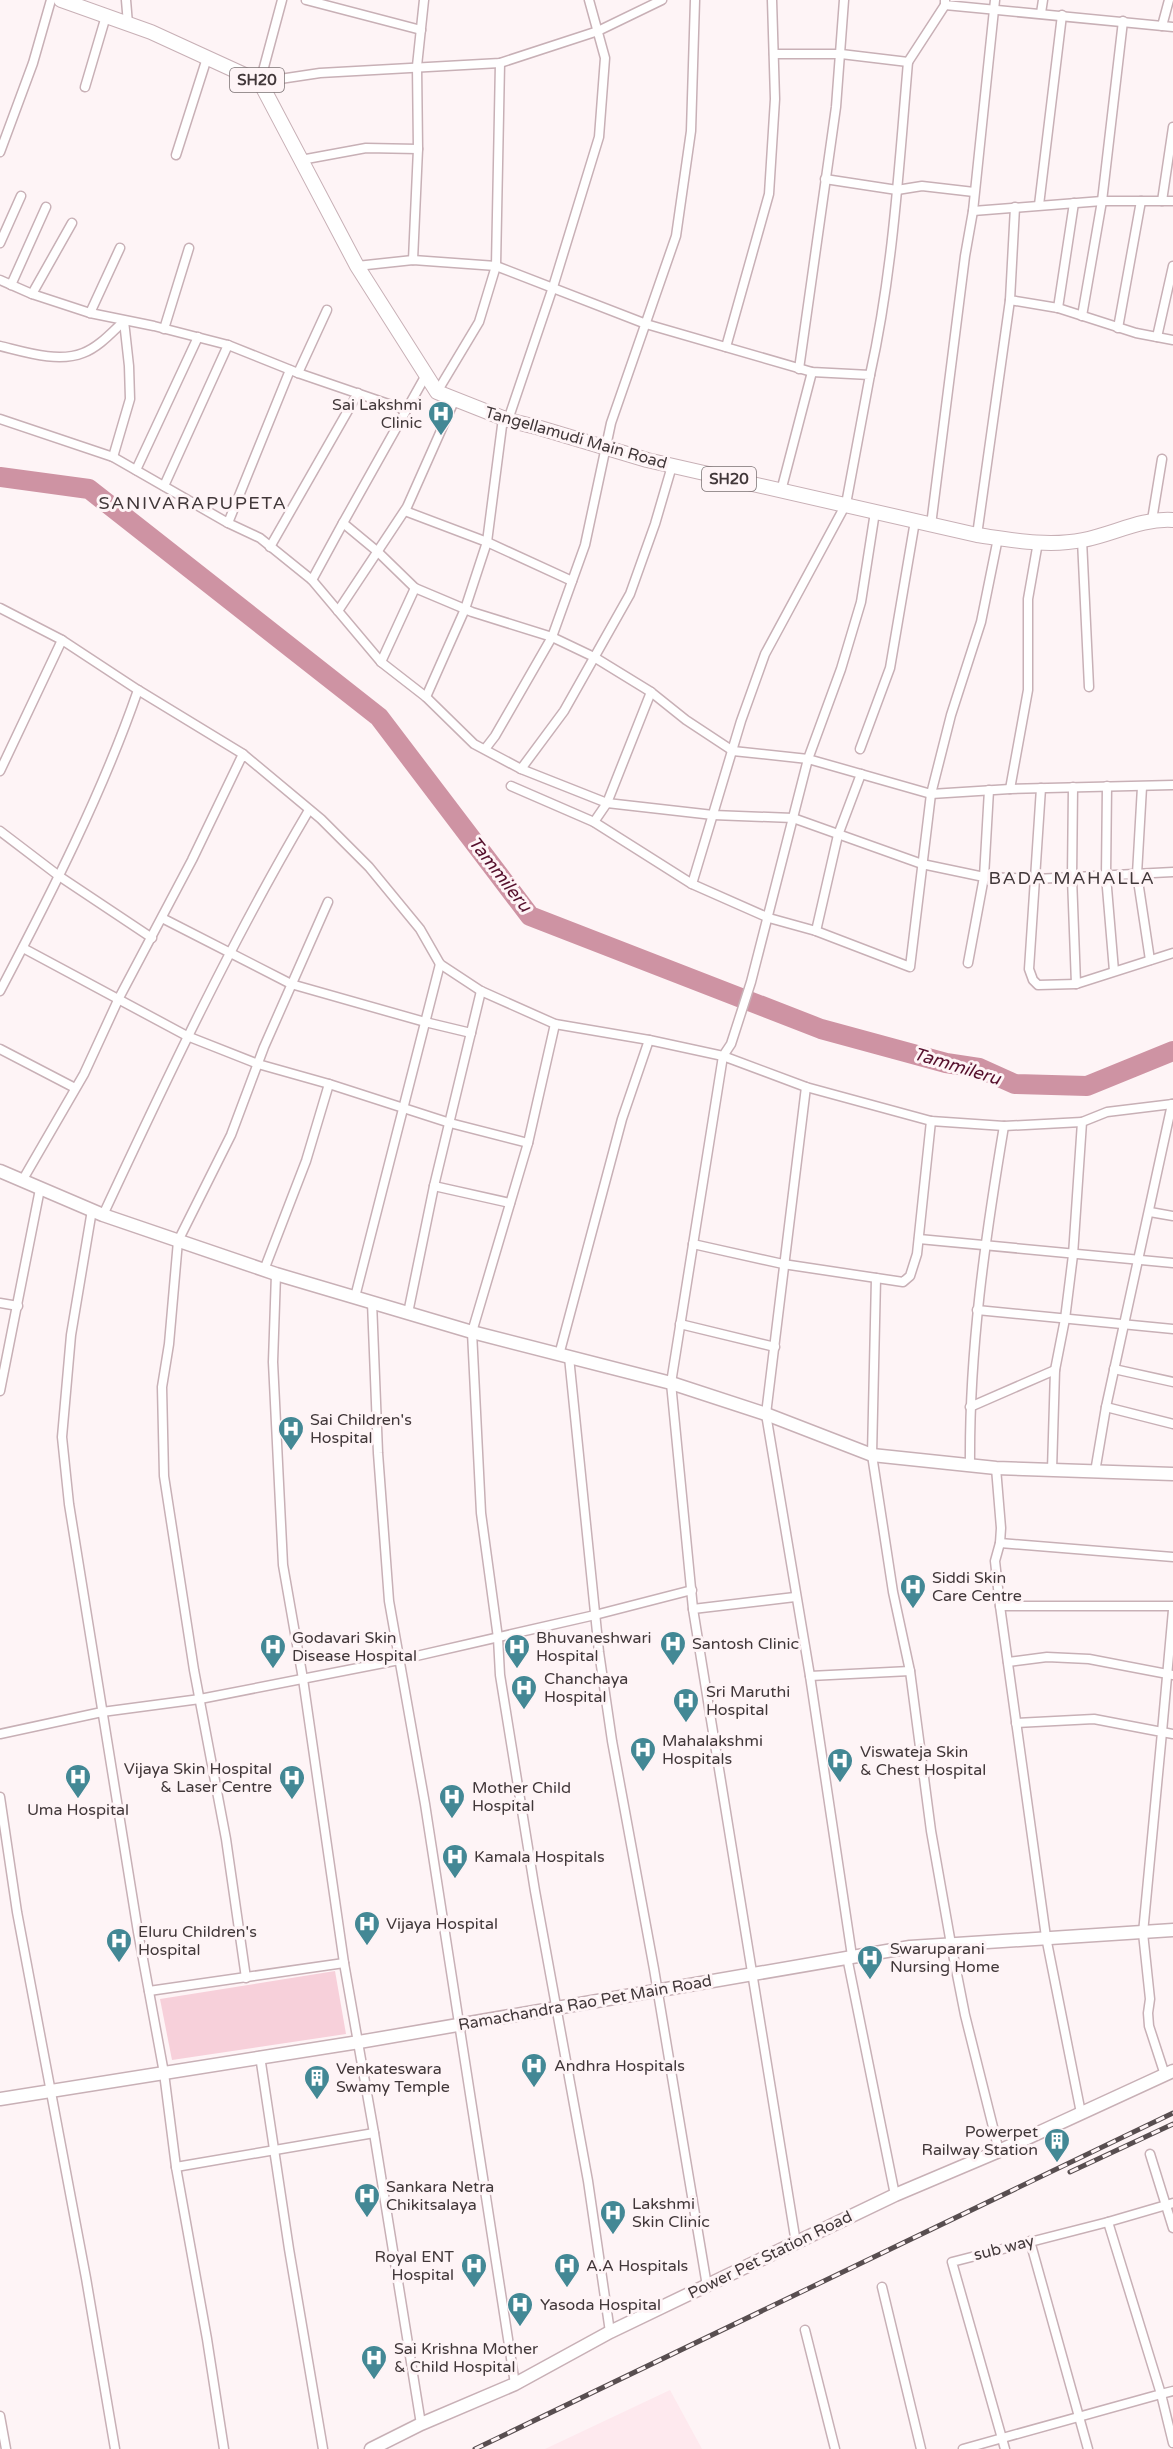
<svg xmlns="http://www.w3.org/2000/svg" width="1173" height="2449" viewBox="0 0 1173 2449" font-family="'Varela Round',sans-serif">
<style>
.built{fill:#fee9ee}
.green{fill:#f7d0da}
.lines{fill:none;stroke-linecap:round;stroke-linejoin:round}
.river{stroke:#ce93a3;stroke-width:20}
.street-casing{stroke:#c8b0b6;stroke-width:11}
.secondary-casing{stroke:#c8b0b6;stroke-width:15}
.primary-casing{stroke:#c8b0b6;stroke-width:16}
.street{stroke:#fff;stroke-width:8}
.secondary{stroke:#fff;stroke-width:12}
.primary{stroke:#fff;stroke-width:14}
.rail-casing{stroke:#584e50;stroke-width:5}
.rail{stroke:#fef4f6;stroke-width:3;stroke-dasharray:9;stroke-linecap:butt}
.labels{text-anchor:middle;dominant-baseline:central;stroke-width:6;stroke-linejoin:round;paint-order:stroke}
.shield{fill:#fef4f6;stroke:#7a7072;stroke-width:1.5}
.shield-label{font-size:15px;font-weight:bold;fill:#413739}
.poi-label{font-size:16px;fill:#413739;stroke:#fef4f6;text-anchor:start}
.street-label{font-size:16px;fill:#413739;stroke:#fef4f6}
.neighbourhood-label{font-size:18px;letter-spacing:1.5px;fill:#413739;stroke:#fef4f6}
.water-label{font-size:18px;font-style:italic;fill:#550f2c;stroke:#fef4f6}
</style>
<rect width="100%" height="100%" fill="#fef4f6"/>
<!-- built -->
<path class="built" d="M 670,2390 L 702,2449 L 545,2449 Z"/>
<!-- green -->
<path class="green" d="M 335,1971 L 346,2034 L 172,2060 L 160,1999 Z"/>
<g class="lines">
<!-- river -->
<path class="river" d="M 0,477 L 89,489 L 379,717 L 530,916 L 821,1029 L 946,1063 L 979,1068 L 1015,1084 L 1087,1086 L 1173,1051"/>
<defs>
<g id="street">
<path d="M 126,0 L 128,24"/>
<path d="M 282,0 L 260,82 L 320,73 L 500,63 L 598,31 L 662,0"/>
<path d="M 306,0 L 421,30"/>
<path d="M 945,0 L 945,5 L 1173,27"/>
<path d="M 1041,13 L 1043,0"/>
<path d="M 1162,26 L 1169,0"/>
<path d="M 774,54 L 841,54 L 908,62 L 945,5"/>
<path d="M 85,87 L 106,16"/>
<path d="M 0,152 L 33,63 L 51,0"/>
<path d="M 176,155 L 207,58"/>
<path d="M 301,160 L 366,148 L 418,149"/>
<path d="M 825,179 L 897,190 L 922,186 L 974,192"/>
<path d="M 1162,201 L 1173,127"/>
<path d="M 1039,205 L 1062,15"/>
<path d="M 1015,207 L 1010,300 L 1058,308 L 1136,333 L 1173,340"/>
<path d="M 973,211 L 1102,201 L 1173,201"/>
<path d="M 0,243 L 21,196"/>
<path d="M 413,260 L 418,149 L 417,66 L 424,0"/>
<path d="M 357,266 L 413,260 L 496,266 L 646,324 L 812,372 L 870,375 L 846,504 L 765,654 L 741,721 L 692,884"/>
<path d="M 0,280 L 32,294 L 90,313 L 154,326 L 228,345 L 298,373 L 406,410"/>
<path d="M 11,285 L 46,207"/>
<path d="M 32,294 L 72,223"/>
<path d="M 1058,308 L 1074,203"/>
<path d="M 90,313 L 120,248"/>
<path d="M 1082,316 L 1102,201 L 1123,21"/>
<path d="M 1118,328 L 1141,201"/>
<path d="M 164,329 L 189,248"/>
<path d="M 1157,337 L 1173,266"/>
<path d="M 0,346 C 25,352 58,363 83,353 C 99,347 112,332 124,321"/>
<path d="M 726,347 L 769,194 L 775,99 L 772,0"/>
<path d="M 799,369 L 836,107 L 844,0"/>
<path d="M 298,373 L 327,310"/>
<path d="M 426,375 L 343,523 L 378,552 L 415,588 L 472,612 L 552,637 L 594,657 L 651,692 L 686,720 L 733,751 L 808,759 L 931,794 L 1010,789 L 1173,785"/>
<path d="M 870,375 C 893,272 899,166 908,62"/>
<path d="M 437,392 L 479,322 L 496,266 L 500,63"/>
<path d="M 0,419 L 113,457 L 228,523 L 260,538 L 312,580 L 381,662 L 426,697 L 474,744 L 521,769"/>
<path d="M 508,420 L 553,287 L 599,137 L 605,58 L 589,0"/>
<path d="M 113,457 L 130,399 L 129,366 L 124,321"/>
<path d="M 672,466 L 655,524 L 630,594 L 564,711 L 521,769 L 607,803 L 713,815 L 793,818 L 922,864 L 984,877 L 1036,879 L 1173,872"/>
<path d="M 136,470 L 198,337"/>
<path d="M 164,486 L 228,345"/>
<path d="M 781,491 L 812,372"/>
<path d="M 405,511 L 487,542 L 572,581"/>
<path d="M 1152,520 L 1162,459"/>
<path d="M 228,523 L 290,370"/>
<path d="M 931,525 L 965,256 L 973,211 L 995,0"/>
<path d="M 977,535 L 1010,300"/>
<path d="M 1082,540 L 1089,687"/>
<path d="M 270,547 L 358,393"/>
<path d="M 312,580 L 343,523"/>
<path d="M 0,608 L 62,640"/>
<path d="M 338,611 L 407,507 L 455,399"/>
<path d="M 381,662 L 415,588"/>
<path d="M 426,697 L 465,609 L 487,542 L 503,418"/>
<path d="M 485,749 L 495,736 L 552,637 L 585,545 L 611,423 L 676,236 L 691,131 L 695,0"/>
<path d="M 860,749 L 890,668 L 915,521"/>
<path d="M 0,771 L 62,640 L 138,690 L 243,754"/>
<path d="M 511,786 L 594,822 L 692,884 L 769,918 L 816,931 L 910,967 L 931,794 L 951,715 L 981,622 L 998,538"/>
<path d="M 1107,786 L 1106,876 L 1114,971"/>
<path d="M 1073,787 L 1072,878 L 1076,984 L 1173,953"/>
<path d="M 1142,787 L 1137,874 L 1150,960"/>
<path d="M 1041,788 L 1029,969 L 1033,980 L 1038,985 L 1076,984"/>
<path d="M 1010,789 L 1028,690 L 1028,599 L 1038,542"/>
<path d="M 594,822 L 607,803 L 651,692"/>
<path d="M 0,831 L 59,876 L 152,938"/>
<path d="M 162,918 L 291,984 L 425,1022 L 471,1033"/>
<path d="M 816,931 L 838,835 L 861,774"/>
<path d="M 23,948 L 187,1036 L 258,1064 L 329,1084 L 450,1123 L 528,1143"/>
<path d="M 968,963 L 984,877 L 989,790"/>
<path d="M 0,991 C 51,894 102,794 138,690"/>
<path d="M 555,1024 L 528,1143 L 472,1332 L 481,1513 L 498,1638 L 500,1675 L 535,1891 L 588,2181 L 610,2332"/>
<path d="M 0,1049 L 75,1088"/>
<path d="M 806,1087 L 766,1414 L 810,1676 L 852,1956"/>
<path d="M 22,1181 L 84,1074 L 119,998 L 192,860 L 243,754 L 321,819 L 369,867 L 420,929 L 440,964 L 481,991 L 555,1024 L 649,1040"/>
<path d="M 434,1186 L 510,1203"/>
<path d="M 92,1210 L 71,1335 L 62,1437 L 69,1504 L 138,1932 L 164,2073 L 176,2167 L 207,2339 L 224,2449"/>
<path d="M 1150,1212 L 1173,1216"/>
<path d="M 103,1215 C 167,1078 232,940 309,810"/>
<path d="M 919,1239 L 1173,1263"/>
<path d="M 693,1244 L 783,1264 L 903,1282 L 910,1276 L 917,1254 L 931,1121"/>
<path d="M 264,1270 L 306,1161 L 329,1084"/>
<path d="M 276,1274 L 273,1362 L 283,1565 L 303,1679 L 344,1963 L 374,2133"/>
<path d="M 876,1278 L 872,1455 L 893,1592 L 910,1671 L 931,1831 L 951,1944 L 965,2015 L 999,2151"/>
<path d="M 355,1297 L 440,964"/>
<path d="M 372,1302 L 378,1453 L 389,1601 L 425,1804 L 515,2384"/>
<path d="M 0,1303 L 18,1306"/>
<path d="M 977,1310 L 1173,1329"/>
<path d="M 408,1313 L 434,1186 L 481,991"/>
<path d="M 680,1324 L 775,1347"/>
<path d="M 559,1355 L 622,1119 L 649,1040 L 723,1056 L 731,1044 L 751,982 L 808,759 L 841,669 L 861,602 L 875,512"/>
<path d="M 569,1357 L 599,1652 L 612,1741 L 654,1969 L 707,2286"/>
<path d="M 1114,1369 L 1173,1382"/>
<path d="M 0,1391 L 40,1189"/>
<path d="M 970,1407 L 1055,1370"/>
<path d="M 1106,1407 L 1173,1424"/>
<path d="M 970,1465 C 969,1351 985,1239 1004,1126"/>
<path d="M 996,1468 L 1001,1528 L 1000,1543 L 995,1561 L 1000,1606 L 1046,1937 L 1081,2113"/>
<path d="M 1052,1470 L 1055,1370 L 1065,1319 L 1073,1255 L 1082,1122 L 1107,1112 L 1173,1104"/>
<path d="M 1095,1472 L 1106,1407 L 1172,1104"/>
<path d="M 1000,1543 L 1173,1557"/>
<path d="M 1000,1606 L 1173,1606"/>
<path d="M 693,1609 L 795,1597"/>
<path d="M 1173,1610 L 1162,1732 L 1173,1734"/>
<path d="M 1008,1662 L 1047,1657 L 1089,1659 L 1173,1675"/>
<path d="M 810,1676 L 910,1671"/>
<path d="M 1016,1723 L 1094,1719 L 1162,1732 L 1143,1933 L 1150,1999 L 1148,2013 L 1149,2026 L 1165,2075"/>
<path d="M 0,1734 L 102,1712 L 200,1699 L 399,1660 L 595,1615 L 692,1590"/>
<path d="M 0,1797 L 17,1912 L 86,2278 L 115,2449"/>
<path d="M 847,1957 L 895,2195"/>
<path d="M 246,1978 L 226,1839 L 194,1670 L 164,1476 L 162,1387 L 169,1344 L 178,1241 L 231,1135 L 264,1047 L 328,902"/>
<path d="M 149,1991 L 344,1963"/>
<path d="M 260,2056 L 289,2249 L 323,2449"/>
<path d="M 1150,2154 L 1173,2228"/>
<path d="M 176,2167 L 374,2133 L 421,2424"/>
<path d="M 1030,2241 L 1088,2449"/>
<path d="M 796,2243 L 693,1609 L 671,1383 L 723,1056 L 806,1087 L 931,1121 L 1004,1126 L 1082,1122"/>
<path d="M 882,2287 L 921,2449"/>
<path d="M 805,2330 L 835,2449"/>
<path d="M 1173,2391 L 1161,2394 L 1173,2443"/>
<path d="M 0,2416 L 6,2449"/>
<path d="M 963,2449 L 1161,2394 L 1108,2222"/>
<path d="M 1005,2449 L 952,2262 L 1108,2222 L 1173,2203"/>
</g>
<g id="secondary">
<path d="M 0,1171 L 103,1215 L 276,1274 L 472,1332 L 671,1383 L 766,1414 L 872,1455 L 996,1468 L 1173,1474"/>
<path d="M 0,2099 L 359,2042 L 910,1947 L 1173,1930"/>
<path d="M 371,2449 L 421,2424 L 515,2384 L 610,2332 L 895,2195 L 999,2151 L 1173,2071"/>
</g>
<path id="primary" d="M 61,0 L 151,32 L 260,82 L 357,266 L 437,392 L 508,420 L 540,428 L 647,460 L 977,535 C 1012,540 1048,547 1083,540 C 1114,534 1141,518 1173,520"/>
</defs>
<!-- street casing -->
<use href="#street" class="street-casing"/>
<!-- secondary casing -->
<use href="#secondary" class="secondary-casing"/>
<!-- primary casing -->
<use href="#primary" class="primary-casing"/>
<!-- street -->
<use href="#street" class="street"/>
<!-- secondary -->
<use href="#secondary" class="secondary"/>
<!-- primary -->
<use href="#primary" class="primary"/>
<defs>
<g id="rail">
<path d="M 1070,2172 L 1173,2124"/>
<path d="M 475,2449 L 1173,2113"/>
</g>
</defs>
<!-- rail casing -->
<use href="#rail" class="rail-casing"/>
<!-- rail -->
<use href="#rail" class="rail"/>
</g>
<!-- icons -->
<defs>
<symbol id="hospital-pin" viewBox="-11 -11 22 30"><path d="M0 17L-7.5 6A9.5 9.5 0 1 1 7.5 6Z" fill="#438895" stroke="#fef4f6"/><path d="M-5-5h3v3.5h4V-5h3V5h-3V1.5h-4V5h-3Z" fill="#fff"/></symbol>
<symbol id="building-pin" viewBox="-11 -11 22 30"><path d="M0 17L-7.5 6A9.5 9.5 0 1 1 7.5 6Z" fill="#438895" stroke="#fef4f6"/><path d="M-4-6H4V6H1V3H-1V6H-4ZM-2.5-4.3h1.7v1.8h-1.7ZM.8-4.3h1.7v1.8H.8ZM-2.5-1h1.7V.8h-1.7ZM.8-1h1.7V.8H.8Z" fill="#fff"/></symbol>
</defs>
<g fill-rule="evenodd">
<use href="#hospital-pin" x="426" y="399" width="30" height="40"/>
<use href="#hospital-pin" x="276" y="1414" width="30" height="40"/>
<use href="#hospital-pin" x="898" y="1572" width="30" height="40"/>
<use href="#hospital-pin" x="658" y="1629" width="30" height="40"/>
<use href="#hospital-pin" x="258" y="1632" width="30" height="40"/>
<use href="#hospital-pin" x="502" y="1632" width="30" height="40"/>
<use href="#hospital-pin" x="509" y="1673" width="30" height="40"/>
<use href="#hospital-pin" x="671" y="1686" width="30" height="40"/>
<use href="#hospital-pin" x="628" y="1735" width="30" height="40"/>
<use href="#hospital-pin" x="825" y="1746" width="30" height="40"/>
<use href="#hospital-pin" x="63" y="1762" width="30" height="40"/>
<use href="#hospital-pin" x="277" y="1763" width="30" height="40"/>
<use href="#hospital-pin" x="437" y="1782" width="30" height="40"/>
<use href="#hospital-pin" x="440" y="1842" width="30" height="40"/>
<use href="#hospital-pin" x="352" y="1909" width="30" height="40"/>
<use href="#hospital-pin" x="104" y="1926" width="30" height="40"/>
<use href="#hospital-pin" x="855" y="1943" width="30" height="40"/>
<use href="#hospital-pin" x="519" y="2051" width="30" height="40"/>
<use href="#building-pin" x="302" y="2063" width="30" height="40"/>
<use href="#building-pin" x="1042" y="2126" width="30" height="40"/>
<use href="#hospital-pin" x="352" y="2181" width="30" height="40"/>
<use href="#hospital-pin" x="598" y="2198" width="30" height="40"/>
<use href="#hospital-pin" x="459" y="2251" width="30" height="40"/>
<use href="#hospital-pin" x="552" y="2251" width="30" height="40"/>
<use href="#hospital-pin" x="505" y="2290" width="30" height="40"/>
<use href="#hospital-pin" x="359" y="2343" width="30" height="40"/>
</g>
<g class="labels">
<!-- shield labels -->
<g class="shield">
<rect x="230" y="68" width="54" height="24" rx="4.5"/>
<rect x="702" y="467" width="54" height="24" rx="4.5"/>
</g>
<g class="shield-label">
<text x="257" y="80">SH20</text>
<text x="729" y="479">SH20</text>
</g>
<!-- poi labels -->
<g class="poi-label">
<text x="422" y="405" text-anchor="end">Sai Lakshmi<tspan x="422" dy="18">Clinic</tspan></text>
<text x="310" y="1420">Sai Children's<tspan x="310" dy="18">Hospital</tspan></text>
<text x="932" y="1578">Siddi Skin<tspan x="932" dy="18">Care Centre</tspan></text>
<text x="292" y="1638">Godavari Skin<tspan x="292" dy="18">Disease Hospital</tspan></text>
<text x="536" y="1638">Bhuvaneshwari<tspan x="536" dy="18">Hospital</tspan></text>
<text x="692" y="1644">Santosh Clinic</text>
<text x="544" y="1679">Chanchaya<tspan x="544" dy="18">Hospital</tspan></text>
<text x="706" y="1692">Sri Maruthi<tspan x="706" dy="18">Hospital</tspan></text>
<text x="662" y="1741">Mahalakshmi<tspan x="662" dy="18">Hospitals</tspan></text>
<text x="860" y="1752">Viswateja Skin<tspan x="860" dy="18">&amp; Chest Hospital</tspan></text>
<text x="272" y="1769" text-anchor="end">Vijaya Skin Hospital<tspan x="272" dy="18">&amp; Laser Centre</tspan></text>
<text x="472" y="1788">Mother Child<tspan x="472" dy="18">Hospital</tspan></text>
<text x="78" y="1810" text-anchor="middle">Uma Hospital</text>
<text x="474" y="1857">Kamala Hospitals</text>
<text x="386" y="1924">Vijaya Hospital</text>
<text x="138" y="1932">Eluru Children's<tspan x="138" dy="18">Hospital</tspan></text>
<text x="890" y="1949">Swaruparani<tspan x="890" dy="18">Nursing Home</tspan></text>
<text x="554" y="2066">Andhra Hospitals</text>
<text x="336" y="2069">Venkateswara<tspan x="336" dy="18">Swamy Temple</tspan></text>
<text x="1038" y="2132" text-anchor="end">Powerpet<tspan x="1038" dy="18">Railway Station</tspan></text>
<text x="386" y="2187">Sankara Netra<tspan x="386" dy="18">Chikitsalaya</tspan></text>
<text x="632" y="2204">Lakshmi<tspan x="632" dy="18">Skin Clinic</tspan></text>
<text x="454" y="2257" text-anchor="end">Royal ENT<tspan x="454" dy="18">Hospital</tspan></text>
<text x="586" y="2266">A.A Hospitals</text>
<text x="540" y="2305">Yasoda Hospital</text>
<text x="394" y="2349">Sai Krishna Mother<tspan x="394" dy="18">&amp; Child Hospital</tspan></text>
</g>
<!-- street labels -->
<g class="street-label">
<text transform="translate(576 438) rotate(16)">Tangellamudi Main Road</text>
<text transform="translate(585 2003) rotate(-10)">Ramachandra Rao Pet Main Road</text>
<text transform="translate(1004 2248) rotate(-14)">sub way</text>
<text transform="translate(770 2255) rotate(-26)">Power Pet Station Road</text>
</g>
<!-- neighbourhood labels -->
<g class="neighbourhood-label">
<text x="193" y="503">SANIVARAPUPETA</text>
<text x="1072" y="878">BADA MAHALLA</text>
</g>
<!-- water labels -->
<g class="water-label">
<text transform="translate(500 874) rotate(52)">Tammileru</text>
<text transform="translate(957 1066) rotate(17)">Tammileru</text>
</g>
</g>
</svg>
